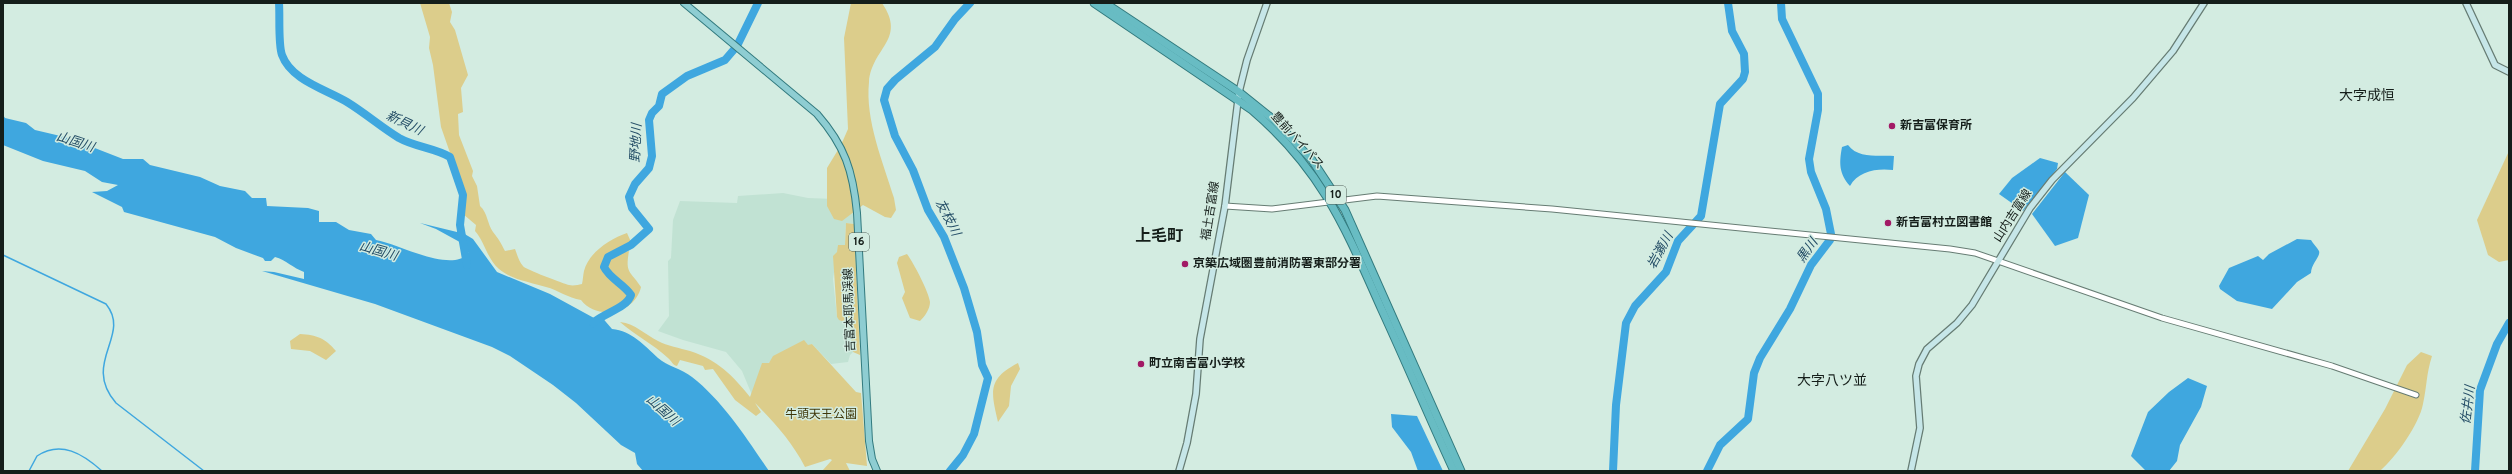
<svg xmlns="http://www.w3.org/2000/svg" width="2512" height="474" viewBox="0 0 2512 474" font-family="Overpass,'Noto Sans JP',sans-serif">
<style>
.built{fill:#c1e2d3}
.green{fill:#dccd8b}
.water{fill:#3fa7df}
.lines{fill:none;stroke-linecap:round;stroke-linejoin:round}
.stream{stroke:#3fa7df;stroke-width:1.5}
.river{stroke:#3fa7df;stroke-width:8}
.tertiary-casing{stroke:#667c73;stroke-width:7}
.secondary-casing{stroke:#667c73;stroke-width:8}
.primary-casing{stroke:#327a7e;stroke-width:8}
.trunk-casing{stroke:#327a7e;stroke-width:9}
.tertiary{stroke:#fff;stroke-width:5}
.secondary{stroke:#c6e6e8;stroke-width:5.5}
.primary{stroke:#8ecdd2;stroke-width:6}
.trunk{stroke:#68bcc3;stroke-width:7}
.poi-dot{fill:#a21a65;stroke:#d3ece1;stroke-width:1.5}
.labels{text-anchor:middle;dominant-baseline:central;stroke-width:3;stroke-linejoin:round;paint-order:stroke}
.shield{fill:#d3ece1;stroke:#4e5c56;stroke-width:1}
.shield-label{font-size:11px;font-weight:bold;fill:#151e1a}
.poi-label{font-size:12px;font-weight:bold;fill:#151e1a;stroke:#d3ece1;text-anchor:start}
.street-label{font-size:12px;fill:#151e1a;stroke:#d3ece1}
.park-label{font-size:12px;fill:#3f3709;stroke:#d3ece1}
.water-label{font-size:13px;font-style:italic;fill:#254e67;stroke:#d3ece1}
.quarter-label{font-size:14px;fill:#151e1a;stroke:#d3ece1}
.district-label{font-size:16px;font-weight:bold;fill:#151e1a;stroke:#d3ece1}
</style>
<rect width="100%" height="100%" fill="#d3ece1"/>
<!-- built -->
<path class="built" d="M 783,193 L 808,198 L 835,199 L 852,205 L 854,224 L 846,223 L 845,245 L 837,252 L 833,279 L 837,317 L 841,321 L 852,325 L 851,346 L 853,352 L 850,355 L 848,362 L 831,364 L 812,344 L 766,364 L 752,395 L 742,371 L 726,352 L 683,340 L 658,331 L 669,316 L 668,261 L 671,258 L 673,220 L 680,201 L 737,203 L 738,196 Z"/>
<!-- green -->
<g class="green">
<path d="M 420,3 L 449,3 L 452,12 L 450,22 L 455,30 L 468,75 L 461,88 L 463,112 L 458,114 L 459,135 L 473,171 L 472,176 L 477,186 L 480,206 C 488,213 487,224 493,232 C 498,238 501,243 505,251 L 515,249 C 517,254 519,262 523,266 C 524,269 565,284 569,285 C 573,286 578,285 582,284 C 583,280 583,275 584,271 C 589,252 610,239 627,233 L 631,242 L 625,252 L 629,251 C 625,274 630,270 641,287 C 635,314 597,321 581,300 C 568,298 558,290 546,287 C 531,282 512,280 499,269 C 487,259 485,242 475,231 L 476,225 L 463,214 L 461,208 L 465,199 L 464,193 L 441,127 L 433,65 L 429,48 L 430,37 Z"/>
<path d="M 851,3 L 882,3 C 907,40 872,47 869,82 C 865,120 883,162 894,198 L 896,210 L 891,218 L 885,217 L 863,205 L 842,221 L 834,219 L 827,206 L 827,168 L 841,145 L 848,129 L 844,38 Z"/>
<path d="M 2509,151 L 2509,260 L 2499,262 L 2488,255 L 2477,220 Z"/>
<path d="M 846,223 L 854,224 L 860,355 L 853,352 L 851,346 L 852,325 L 839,320 L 837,317 L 833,256 L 837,252 L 838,245 L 845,245 Z"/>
<path d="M 907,254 C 913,262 929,292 930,302 C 930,309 925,316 920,321 L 910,318 L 902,298 L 905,292 L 897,263 L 899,257 Z"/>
<path d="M 620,322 C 636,324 644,334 658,341 C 667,346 680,348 690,351 C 718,360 733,376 750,397 L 762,363 L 769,363 L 773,356 L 804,340 L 808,345 L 812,344 L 856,392 L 861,393 L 867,466 L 846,463 L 850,471 L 822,471 L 832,460 L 830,459 L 805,467 C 792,442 774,422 755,403 L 761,412 L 756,416 L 735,400 L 713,369 L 705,370 L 703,366 L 680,360 L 677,366 C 672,365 672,361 668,358 C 653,344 635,335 620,322 Z"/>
<path d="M 300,334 C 317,335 325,338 336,351 L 326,360 L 310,351 L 291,349 L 290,341 Z"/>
<path d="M 2421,352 L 2432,356 C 2426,375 2427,386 2423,404 C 2419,425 2395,458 2380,471 L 2348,471 L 2385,409 L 2407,365 Z"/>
<path d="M 1018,363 L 1020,369 L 1011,386 L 1009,406 L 998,422 C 991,392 987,379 1018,363 Z"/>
</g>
<!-- water -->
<g class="water">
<path d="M 3,115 L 5,118 L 26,123 L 35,130 L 69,138 L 123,159 L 143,159 L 150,165 L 200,177 L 220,186 L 245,191 L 252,198 L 266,198 L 267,206 L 308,208 L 319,211 L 319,222 L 336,222 L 349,230 L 371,234 L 376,240 C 397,243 451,274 469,253 L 461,246 L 467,246 L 436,229 L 420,223 L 457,232 L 459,221 L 461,221 L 463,233 L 473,239 L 497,272 L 550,294 L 594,318 L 600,315 L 612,329 C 632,331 644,345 658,358 C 667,366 682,369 692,377 C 723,401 747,439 769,471 L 643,471 L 637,464 L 635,453 L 621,445 L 576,403 L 553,385 L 510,356 L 492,347 L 375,304 L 262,271 L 274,272 L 304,279 L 304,272 C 293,268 286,260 275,257 L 271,261 L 265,261 L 263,258 L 236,248 L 215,237 L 124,212 L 122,207 L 92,192 L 107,191 L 118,185 L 102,182 L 85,171 L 43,161 L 3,145 Z"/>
<path d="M 1848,145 C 1858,159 1879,155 1894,156 L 1893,170 C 1877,168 1858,171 1850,186 C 1839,174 1839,163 1842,147 Z"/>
<path d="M 2040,158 L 2058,163 L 2057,169 L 2023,211 L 1999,194 L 2012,178 Z"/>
<path d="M 2065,172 L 2089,195 L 2078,238 L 2055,246 L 2032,214 Z"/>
<path d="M 2297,239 L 2311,240 C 2313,244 2317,247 2319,251 C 2321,256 2311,264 2311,273 L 2297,282 L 2272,309 L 2237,301 L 2220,289 L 2219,286 L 2229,268 L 2258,256 L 2263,260 L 2269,254 Z"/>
<path d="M 2188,378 L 2207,386 L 2201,407 L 2180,445 L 2177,461 L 2169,471 L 2146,471 L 2131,456 L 2148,412 L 2169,392 Z"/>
<path d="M 1391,414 L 1417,416 L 1443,471 L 1418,471 L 1411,452 L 1392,427 Z"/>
</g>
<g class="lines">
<!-- stream -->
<g class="stream">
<path d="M 3,255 L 106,304 C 132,336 81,362 116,403 L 204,471"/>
<path d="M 29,471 L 37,456 C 61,440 83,454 102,471"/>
</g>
<!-- river -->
<g class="river">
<path d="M 279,3 C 280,15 278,45 282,55 C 291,80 325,89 347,102 C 365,113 381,127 399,138 C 415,147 435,148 450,157 L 463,195 L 460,225 L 467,265"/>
<path d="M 593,323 C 604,313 627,308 631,295 C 624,284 610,279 604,267 L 608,257 L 631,245 L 649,229 L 632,208 L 629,197 L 635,184 L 649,168 L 652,156 L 649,120 L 652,113 L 659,106 L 662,94 L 687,76 L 725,60 L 737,46 L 758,3"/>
<path d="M 950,471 L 963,455 L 974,434 L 988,378 L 982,365 L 977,332 L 964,288 L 944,237 L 928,210 L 913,170 L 895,136 L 884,100 L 887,89 L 895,80 L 935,47 L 955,19 L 970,3"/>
<path d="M 1613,471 L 1616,405 L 1626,323 L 1635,306 L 1666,272 L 1678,241 L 1701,216 L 1720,104 L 1743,79 L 1745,72 L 1744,54 L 1732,31 L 1728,3"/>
<path d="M 1707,471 L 1720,445 L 1748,419 L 1754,373 L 1760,358 L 1790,309 L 1811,265 L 1830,240 L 1831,234 L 1826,209 L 1811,172 L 1809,159 L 1818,110 L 1818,94 L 1782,19 L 1781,3"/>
<path d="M 2475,471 L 2480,390 L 2497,344 L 2509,323"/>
</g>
<defs>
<path id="tertiary" d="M 1225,206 L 1272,209 L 1377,196 L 1552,209 L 1950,249 L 1975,253 L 2162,318 L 2332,366 L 2416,395"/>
<g id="secondary">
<path d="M 2466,3 L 2495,65 L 2509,72"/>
<path d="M 1179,471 L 1187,443 L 1196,394 L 1200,339 L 1225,206 L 1239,92 L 1247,60 L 1267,3"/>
<path d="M 1911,471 L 1920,428 L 1916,376 L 1919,364 L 1927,349 L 1957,323 L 1972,305 L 2030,208 L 2052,180 L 2133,98 L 2173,51 L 2204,3"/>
</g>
<path id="primary" d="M 684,3 L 817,114 C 845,146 853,171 857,213 L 869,441 L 872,459 L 877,471"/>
<g id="trunk">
<path d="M 1094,3 L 1252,110 C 1322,170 1345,227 1381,308 C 1406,362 1429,417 1454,471"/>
<path d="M 1105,3 L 1239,92 L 1274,120 L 1312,160 L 1345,210 L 1461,471"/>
</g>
</defs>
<!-- tertiary casing -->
<use href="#tertiary" class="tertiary-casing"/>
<!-- secondary casing -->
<use href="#secondary" class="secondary-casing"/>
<!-- primary casing -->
<use href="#primary" class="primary-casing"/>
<!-- trunk casing -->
<use href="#trunk" class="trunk-casing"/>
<!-- tertiary -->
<use href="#tertiary" class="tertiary"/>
<!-- secondary -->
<use href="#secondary" class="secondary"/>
<!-- primary -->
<use href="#primary" class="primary"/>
<!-- trunk -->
<use href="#trunk" class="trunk"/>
</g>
<!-- markers -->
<g class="poi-dot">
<circle cx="1892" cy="126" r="4"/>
<circle cx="1888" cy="223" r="4"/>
<circle cx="1185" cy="264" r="4"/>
<circle cx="1141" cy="364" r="4"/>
</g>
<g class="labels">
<!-- shield labels -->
<g class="shield">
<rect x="1326" y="186" width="20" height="18" rx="3"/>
<rect x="849" y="233" width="20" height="18" rx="3"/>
</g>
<g class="shield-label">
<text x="1336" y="195">10</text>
<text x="859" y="242">16</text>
</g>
<!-- poi labels -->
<g class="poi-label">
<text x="1900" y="126">新吉富保育所</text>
<text x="1896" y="223">新吉富村立図書館</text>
<text x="1193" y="264">京築広域圏豊前消防署東部分署</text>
<text x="1149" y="364">町立南吉富小学校</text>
</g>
<!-- street labels -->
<g class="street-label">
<text transform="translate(1297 141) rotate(48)">豊前バイパス</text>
<text transform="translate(1211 211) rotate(-81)">福土吉富線</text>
<text transform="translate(2013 216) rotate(-57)">山内吉富線</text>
<text transform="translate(850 310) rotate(-92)">吉富本耶馬渓線</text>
</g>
<!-- park labels -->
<g class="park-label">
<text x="821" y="415">牛頭天王公園</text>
</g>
<!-- water labels -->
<g class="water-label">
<text transform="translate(404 124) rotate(26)">新貝川</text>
<text transform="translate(75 143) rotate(18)">山国川</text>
<text transform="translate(637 143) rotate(-87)">野地川</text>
<text transform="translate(947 218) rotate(63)">友枝川</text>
<text transform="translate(1661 251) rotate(-61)">岩瀬川</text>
<text transform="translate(1808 251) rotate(-55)">黒川</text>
<text transform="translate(378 252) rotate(16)">山国川</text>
<text transform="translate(2469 405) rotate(-83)">佐井川</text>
<text transform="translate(662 411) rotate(42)">山国川</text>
</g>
<!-- quarter labels -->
<g class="quarter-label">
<text x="2367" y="96">大字成恒</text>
<text x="1832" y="381">大字八ツ並</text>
</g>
<!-- district labels -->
<g class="district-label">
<text x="1159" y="237">上毛町</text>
</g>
</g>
<!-- border -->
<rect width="2512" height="474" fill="none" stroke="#151e1a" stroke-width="8"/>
</svg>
